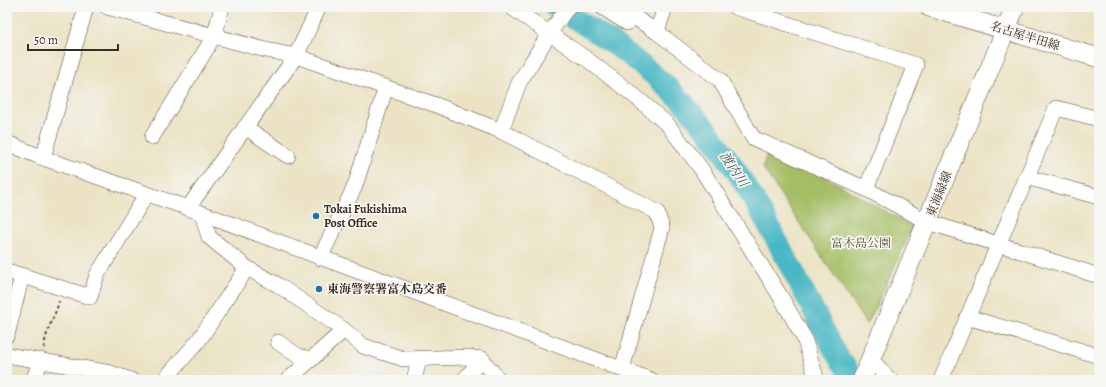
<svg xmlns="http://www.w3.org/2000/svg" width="1106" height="387" viewBox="0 0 1106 387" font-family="Alegreya,'Noto Serif JP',serif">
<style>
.green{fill:#a4be65;stroke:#707442}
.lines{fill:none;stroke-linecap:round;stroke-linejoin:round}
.river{stroke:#4ab7c4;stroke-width:22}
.minor-casing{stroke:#554637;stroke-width:16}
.major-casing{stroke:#554637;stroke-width:20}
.path{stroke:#554637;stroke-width:2;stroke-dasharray:3 3;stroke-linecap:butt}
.minor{stroke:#fff;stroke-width:15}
.major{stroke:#fff;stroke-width:19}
.poi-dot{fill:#1f6fb2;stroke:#f6f6f2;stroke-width:1.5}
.labels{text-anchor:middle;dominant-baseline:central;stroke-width:3.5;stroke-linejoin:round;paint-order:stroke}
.street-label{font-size:12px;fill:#3b2a1e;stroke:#f6f6f2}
.poi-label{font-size:12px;font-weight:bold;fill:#3b2a1e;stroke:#f6f6f2;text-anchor:start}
.park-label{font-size:12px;fill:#5a5633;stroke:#f6f6f2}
.water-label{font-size:13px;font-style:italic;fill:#405b58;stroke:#f6f6f2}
</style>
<rect width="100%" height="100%" fill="#f6f6f2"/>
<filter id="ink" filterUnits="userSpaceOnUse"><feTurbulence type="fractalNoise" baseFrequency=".025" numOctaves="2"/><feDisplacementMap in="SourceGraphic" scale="8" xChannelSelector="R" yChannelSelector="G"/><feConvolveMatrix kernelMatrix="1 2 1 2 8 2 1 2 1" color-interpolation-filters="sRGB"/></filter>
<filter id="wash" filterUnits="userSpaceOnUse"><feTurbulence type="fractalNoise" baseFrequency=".012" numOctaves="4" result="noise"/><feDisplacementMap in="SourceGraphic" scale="16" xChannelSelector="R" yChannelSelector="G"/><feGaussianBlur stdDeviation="0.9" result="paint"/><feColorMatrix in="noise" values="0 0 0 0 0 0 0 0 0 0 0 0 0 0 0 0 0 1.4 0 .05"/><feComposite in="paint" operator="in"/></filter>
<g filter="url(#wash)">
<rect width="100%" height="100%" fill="#ebe3c4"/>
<!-- green -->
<path class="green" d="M 769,145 L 913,227 L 867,325 L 763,168 Z"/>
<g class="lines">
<!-- river -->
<path class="river" d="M 555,7 C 593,29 631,54 664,84 C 742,155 786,262 836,353 C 841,362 849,371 855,380"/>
</g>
</g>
<g filter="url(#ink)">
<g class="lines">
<defs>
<g id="minor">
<path d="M 107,7 L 266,50 L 296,56 L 436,105 L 501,131 L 657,212 L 662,228 L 622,369"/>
<path d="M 511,7 L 588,60 L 636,97 L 668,125 L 702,170 L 782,299 L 804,338 L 817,380"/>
<path d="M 602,7 L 627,23"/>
<path d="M 619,7 L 657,32 L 720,80 L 753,138 L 866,189 L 928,222 L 1099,276"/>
<path d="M 735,7 L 916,65 L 866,189"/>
<path d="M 657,32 L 665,7"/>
<path d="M 245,127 L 288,156"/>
<path d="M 501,131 L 519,83 L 549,34 L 568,7"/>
<path d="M 152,137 L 207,48 L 216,30 L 222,7"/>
<path d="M 7,143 L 43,158 L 188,208 L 651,380"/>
<path d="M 43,158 L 86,7"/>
<path d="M 1026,177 L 1099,197"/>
<path d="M 188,208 L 296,56 L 318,9 L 317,7"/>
<path d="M 202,214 L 209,237 L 247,268 L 278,285 L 344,330 L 363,346 L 404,359 L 467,357 L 482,359 L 499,380"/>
<path d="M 320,258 L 355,186 L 386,87"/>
<path d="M 7,271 L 90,297 L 97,275 L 146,195"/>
<path d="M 967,317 L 1099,356"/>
<path d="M 7,335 L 22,276"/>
<path d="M 278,342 L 298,356 L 312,359"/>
<path d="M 7,355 L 111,373 L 131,380"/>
<path d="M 871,359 L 890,380"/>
<path d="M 33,380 L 41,360"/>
<path d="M 164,380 L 199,340 L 247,268"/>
<path d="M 288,380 L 344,330"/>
<path d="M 414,380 L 419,359"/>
<path d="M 464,380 L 482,359"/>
<path d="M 941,380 L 1056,108 L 1099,119"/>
</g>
<g id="major">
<path d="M 929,7 L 1099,58"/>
<path d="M 862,380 L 1015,7"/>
</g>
</defs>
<!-- minor casing -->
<use href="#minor" class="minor-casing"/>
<!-- major casing -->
<use href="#major" class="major-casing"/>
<!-- path -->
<path class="path" d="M 44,348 C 46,328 55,318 59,301"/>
<!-- minor -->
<use href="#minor" class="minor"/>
<!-- major -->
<use href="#major" class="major"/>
</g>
</g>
<!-- markers -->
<g class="poi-dot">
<circle cx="316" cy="216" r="4"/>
<circle cx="319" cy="289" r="4"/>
</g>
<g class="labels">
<!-- street labels -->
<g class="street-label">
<text transform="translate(1025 36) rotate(17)">名古屋半田線</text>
<text transform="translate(939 194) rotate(-68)">東海緑線</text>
</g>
<!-- poi labels -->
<g class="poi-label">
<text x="324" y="209">Tokai Fukishima<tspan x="324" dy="14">Post Office</tspan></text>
<text x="327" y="289">東海警察署富木島交番</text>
</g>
<!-- park labels -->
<g class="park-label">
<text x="861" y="243">富木島公園</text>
</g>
<!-- water labels -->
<g class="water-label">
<text transform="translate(734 169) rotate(56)">渡内川</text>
</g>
</g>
<!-- margin -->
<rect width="1106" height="387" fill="none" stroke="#f6f6f2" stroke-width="24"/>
<!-- scale -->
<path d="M28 44v6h90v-6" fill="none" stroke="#3b2a1e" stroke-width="2"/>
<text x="34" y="44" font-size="12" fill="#3b2a1e" stroke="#f6f6f2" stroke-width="3" paint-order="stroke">50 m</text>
</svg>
